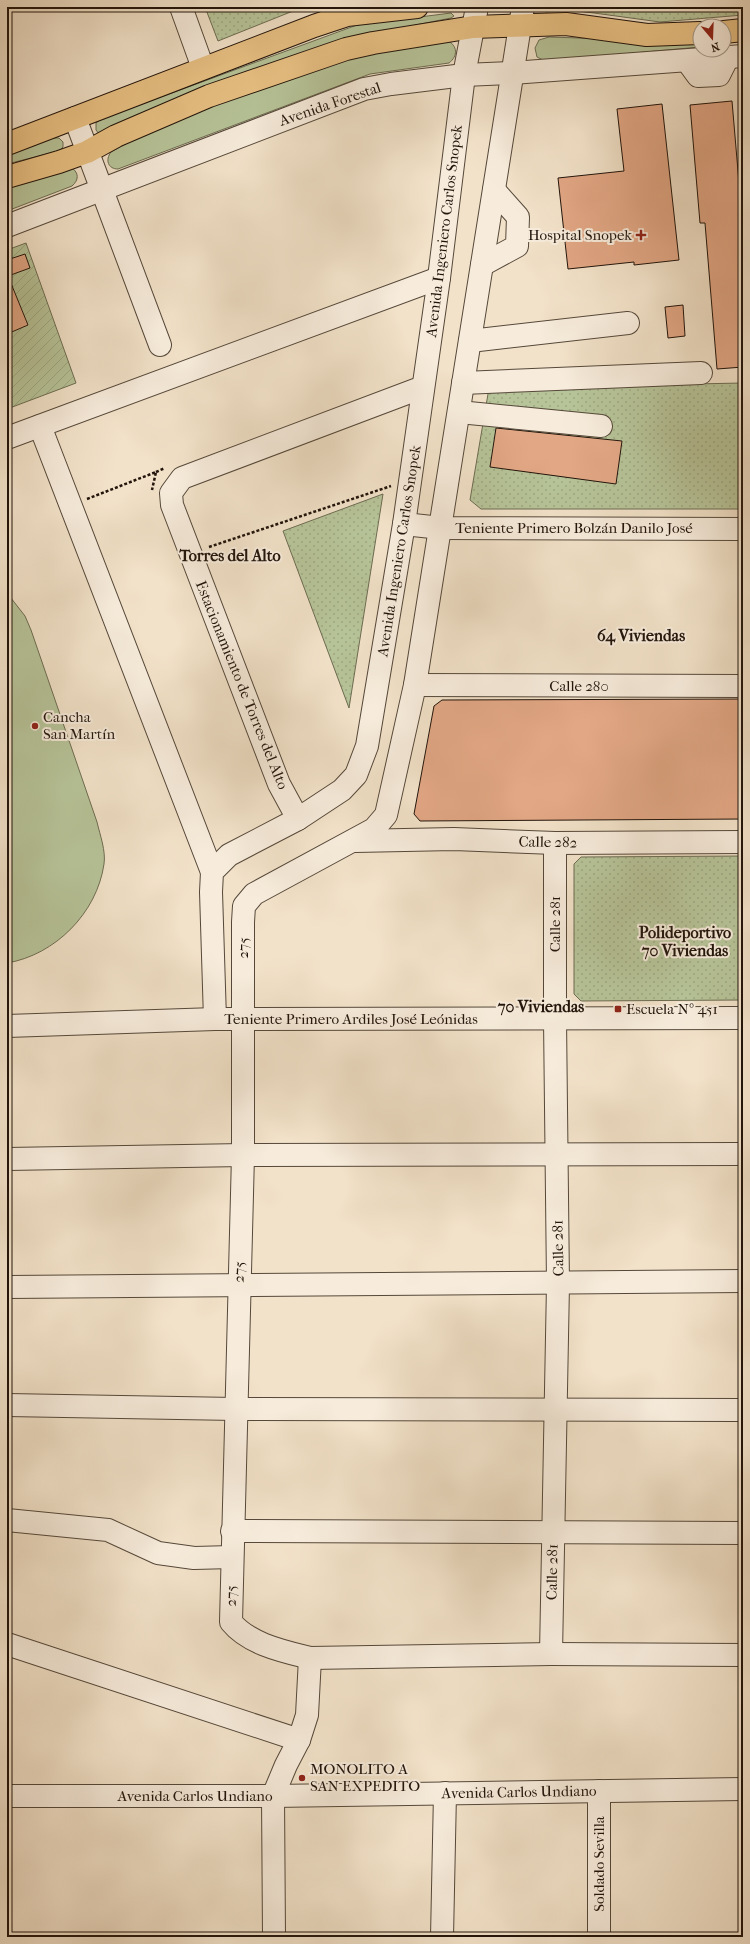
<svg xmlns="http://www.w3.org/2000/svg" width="750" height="1944" viewBox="0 0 750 1944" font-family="'IM FELL French Canon',serif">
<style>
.grass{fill:#b7c499;stroke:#6c6c52}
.park{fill:url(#park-dots);stroke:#6c6c52}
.garden{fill:url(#garden-furrows);stroke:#6c6c52}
.building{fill:#e2a785;stroke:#21140b}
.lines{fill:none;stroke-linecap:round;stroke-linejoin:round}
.minor-casing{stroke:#55483a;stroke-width:24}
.major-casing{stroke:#21140b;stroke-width:24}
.path{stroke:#21140b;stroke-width:2.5;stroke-dasharray:3 2;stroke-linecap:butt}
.minor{stroke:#f7ecdc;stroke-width:22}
.major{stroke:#e9c184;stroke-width:22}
.poi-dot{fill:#8f2418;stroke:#f7ecdc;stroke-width:1.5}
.labels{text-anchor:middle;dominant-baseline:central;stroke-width:4;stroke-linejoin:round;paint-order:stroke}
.street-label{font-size:15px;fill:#21140b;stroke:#f7ecdc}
.poi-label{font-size:15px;fill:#21140b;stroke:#f7ecdc;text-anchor:start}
.neighbourhood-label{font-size:16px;font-weight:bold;fill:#21140b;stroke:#f7ecdc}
</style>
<defs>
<pattern id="park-dots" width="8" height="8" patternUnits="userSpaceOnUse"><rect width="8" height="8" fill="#b7c499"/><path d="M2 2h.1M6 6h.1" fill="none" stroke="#9da882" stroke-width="1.8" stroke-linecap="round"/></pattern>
<pattern id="garden-furrows" width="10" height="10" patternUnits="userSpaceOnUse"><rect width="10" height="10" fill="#b7c499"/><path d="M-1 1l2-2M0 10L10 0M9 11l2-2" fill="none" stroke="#9da882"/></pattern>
</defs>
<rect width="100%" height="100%" fill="#f2e2c9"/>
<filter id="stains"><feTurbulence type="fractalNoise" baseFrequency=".005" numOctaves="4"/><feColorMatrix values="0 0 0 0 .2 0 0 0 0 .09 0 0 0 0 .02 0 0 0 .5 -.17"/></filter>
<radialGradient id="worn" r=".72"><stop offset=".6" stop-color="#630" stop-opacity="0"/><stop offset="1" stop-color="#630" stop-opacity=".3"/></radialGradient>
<!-- grass -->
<g class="grass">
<path d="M 451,13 L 454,16 L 451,18 L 360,36 L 99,134 L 96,130 L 96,123 L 101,119 L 357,25 Z"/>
<path d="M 549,37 L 700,42 L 700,47 L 545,61 L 537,57 L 535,48 L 539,40 Z"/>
<path d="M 447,40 C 458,46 458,56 449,63 L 370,74 L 118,169 C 108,169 105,160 111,152 L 162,124 L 348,57 Z"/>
<path d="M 53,138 L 59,138 L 63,142 L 63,147 L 59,151 L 7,164 L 7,156 Z"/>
<path d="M 72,168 C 79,173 79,180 72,186 L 7,211 L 7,184 Z"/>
<path d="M 7,593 L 25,616 L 31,630 L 97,822 C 100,835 106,851 104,864 C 97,913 55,955 7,963 Z"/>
</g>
<!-- park -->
<g class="park">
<path d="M 205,7 L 303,7 L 218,41 Z"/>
<path d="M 542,7 L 743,7 L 743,15 L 660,22 L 594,13 L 567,10 L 546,12 L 542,10 Z"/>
<path d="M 743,383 L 743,509 L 481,509 L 470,500 L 489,388 Z"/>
<path d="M 383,494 L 349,708 L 283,531 Z"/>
<path d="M 743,856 L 743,1000 L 581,1001 L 574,994 L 574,864 L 581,857 Z"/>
</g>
<!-- garden -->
<path class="garden" d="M 26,243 L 76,383 L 7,409 L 7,250 Z"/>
<!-- building -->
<g class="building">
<path d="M 732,101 L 743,230 L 743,367 L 717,369 L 705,223 L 700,223 L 690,105 Z"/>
<path d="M 662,104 L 679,260 L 634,265 L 634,262 L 568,269 L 558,178 L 624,171 L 617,109 Z"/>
<path d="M 25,254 L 30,268 L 8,276 L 28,325 L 7,334 L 7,260 Z"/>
<path d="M 683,305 L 685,336 L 668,338 L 665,307 Z"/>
<path d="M 496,428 L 622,441 L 616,484 L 490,467 Z"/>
<path d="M 743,699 L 743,819 L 420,821 L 414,814 L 434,706 L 442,700 Z"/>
</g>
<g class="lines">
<defs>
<g id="minor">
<path d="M 181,7 L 203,68"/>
<path d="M 523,7 L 415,685 L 386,815 L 374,829 L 254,894 L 244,906 L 243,922 L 243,1155 L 231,1622 C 249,1644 282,1651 310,1658 L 551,1654 L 743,1655"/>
<path d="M 687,61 L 698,76 L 719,75 L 728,57"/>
<path d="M 75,118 L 160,345"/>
<path d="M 7,226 L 364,89 L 391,84 L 464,75 L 512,73 L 743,56"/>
<path d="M 482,265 L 517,246 L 518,217 L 494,190"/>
<path d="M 470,341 L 628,323"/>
<path d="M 463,383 L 701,373"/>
<path d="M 459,412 L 601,426"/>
<path d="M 40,426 L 212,872"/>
<path d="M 7,438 L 439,278"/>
<path d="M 404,524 L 441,528 L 743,529"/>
<path d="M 415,685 L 743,686"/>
<path d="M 298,819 L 279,784 L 172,505 L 171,493 L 182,478 L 423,387"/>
<path d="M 355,841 L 454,839 L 555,843 L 743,842"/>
<path d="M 215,1019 L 211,892 L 212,872 L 229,855 L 298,819 L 342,790 L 356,775 L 367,746 L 404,524 L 439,278 L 464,75 L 477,7"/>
<path d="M 7,1026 L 215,1019 L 743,1018"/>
<path d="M 7,1159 L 243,1155 L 743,1154"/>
<path d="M 7,1287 L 743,1281"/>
<path d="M 7,1405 L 235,1409 L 743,1410"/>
<path d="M 7,1520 L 108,1530 L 158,1553 L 194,1558 L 232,1557"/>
<path d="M 232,1531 L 743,1533"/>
<path d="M 7,1644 L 299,1740"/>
<path d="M 551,1654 L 558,1284 L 555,1019 L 555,843"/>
<path d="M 599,1791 L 599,1937"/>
<path d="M 7,1796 L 273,1796 L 743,1789"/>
<path d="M 274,1937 L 273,1796 L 286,1765 L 299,1740 L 307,1715 L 310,1658"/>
<path d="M 442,1937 L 445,1793"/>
</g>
<g id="major">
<path d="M 724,32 L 743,30"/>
<path d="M 7,144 L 314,26 L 347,15 L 417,7"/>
<path d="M 7,177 L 59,162 L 87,152 L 116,136 L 209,96 L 346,49 L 373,43 L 473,27 L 566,24 L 647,35 L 700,33"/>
</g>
</defs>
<!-- minor casing -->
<use href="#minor" class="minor-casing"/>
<!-- major casing -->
<use href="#major" class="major-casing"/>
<!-- path -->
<g class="path">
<path d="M 597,8 L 628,9 L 642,7"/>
<path d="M 156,472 L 165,468"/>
<path d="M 87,499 L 156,472 L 152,490"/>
<path d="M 209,547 L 391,486"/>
</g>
<!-- minor -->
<use href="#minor" class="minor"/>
<!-- major -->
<use href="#major" class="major"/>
</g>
<!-- markers -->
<g class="poi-dot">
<path d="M639 229h4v4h4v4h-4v4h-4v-4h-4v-4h4z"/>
<circle cx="35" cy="726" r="4"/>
<rect x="614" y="1005" width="8" height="8" rx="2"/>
<circle cx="302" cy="1778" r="4"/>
</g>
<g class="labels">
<!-- street labels -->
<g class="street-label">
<text transform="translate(330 104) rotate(-19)">Avenida Forestal</text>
<text transform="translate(444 231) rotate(-83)">Avenida Ingeniero Carlos Snopek</text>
<text x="574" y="528">Teniente Primero Bolzán Danilo José</text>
<text transform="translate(399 551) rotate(-81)">Avenida Ingeniero Carlos Snopek</text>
<text transform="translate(242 685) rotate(68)">Estacionamiento de Torres del Alto</text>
<text x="579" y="686">Calle 280</text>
<text transform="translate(548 842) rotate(1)">Calle 282</text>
<text transform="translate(555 924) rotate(-90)">Calle 281</text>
<text transform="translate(243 948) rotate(-90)">275</text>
<text x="351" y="1019">Teniente Primero Ardiles José Leónidas</text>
<text transform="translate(558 1248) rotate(-91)">Calle 281</text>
<text transform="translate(239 1272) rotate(-88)">275</text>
<text transform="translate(552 1572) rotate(-89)">Calle 281</text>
<text transform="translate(231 1596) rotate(-89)">275</text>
<text transform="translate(519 1792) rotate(-1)">Avenida Carlos Undiano</text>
<text x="195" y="1796">Avenida Carlos Undiano</text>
<text transform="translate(599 1864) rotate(-90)">Soldado Sevilla</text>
</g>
<!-- poi labels -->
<g class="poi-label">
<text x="632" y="235" text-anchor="end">Hospital Snopek</text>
<text x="43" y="717">Cancha<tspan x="43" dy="17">San Martín</tspan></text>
<text x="626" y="1009">Escuela Nº 451</text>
<text x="310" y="1769">MONOLITO A<tspan x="310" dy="17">SAN EXPEDITO</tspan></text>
</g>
<!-- neighbourhood labels -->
<g class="neighbourhood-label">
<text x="230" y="555">Torres del Alto</text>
<text x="641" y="635">64 Viviendas</text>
<text x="685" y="932">Polideportivo<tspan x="685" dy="18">70 Viviendas</tspan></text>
<text x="541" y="1006">70 Viviendas</text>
</g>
</g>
<!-- margin -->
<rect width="750" height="1944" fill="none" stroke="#f2e2c9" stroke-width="24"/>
<rect x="8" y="8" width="734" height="1928" fill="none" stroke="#21140b" stroke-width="2"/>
<rect x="12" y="12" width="726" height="1920" fill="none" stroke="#21140b"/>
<!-- north arrow -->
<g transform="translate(712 38) rotate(161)"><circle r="19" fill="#f7ecdc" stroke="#a19688"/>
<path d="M0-3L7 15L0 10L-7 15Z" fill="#8f2418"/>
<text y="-6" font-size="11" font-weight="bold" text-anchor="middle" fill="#21140b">N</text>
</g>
<rect width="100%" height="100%" filter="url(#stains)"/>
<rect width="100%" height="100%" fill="url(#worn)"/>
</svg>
